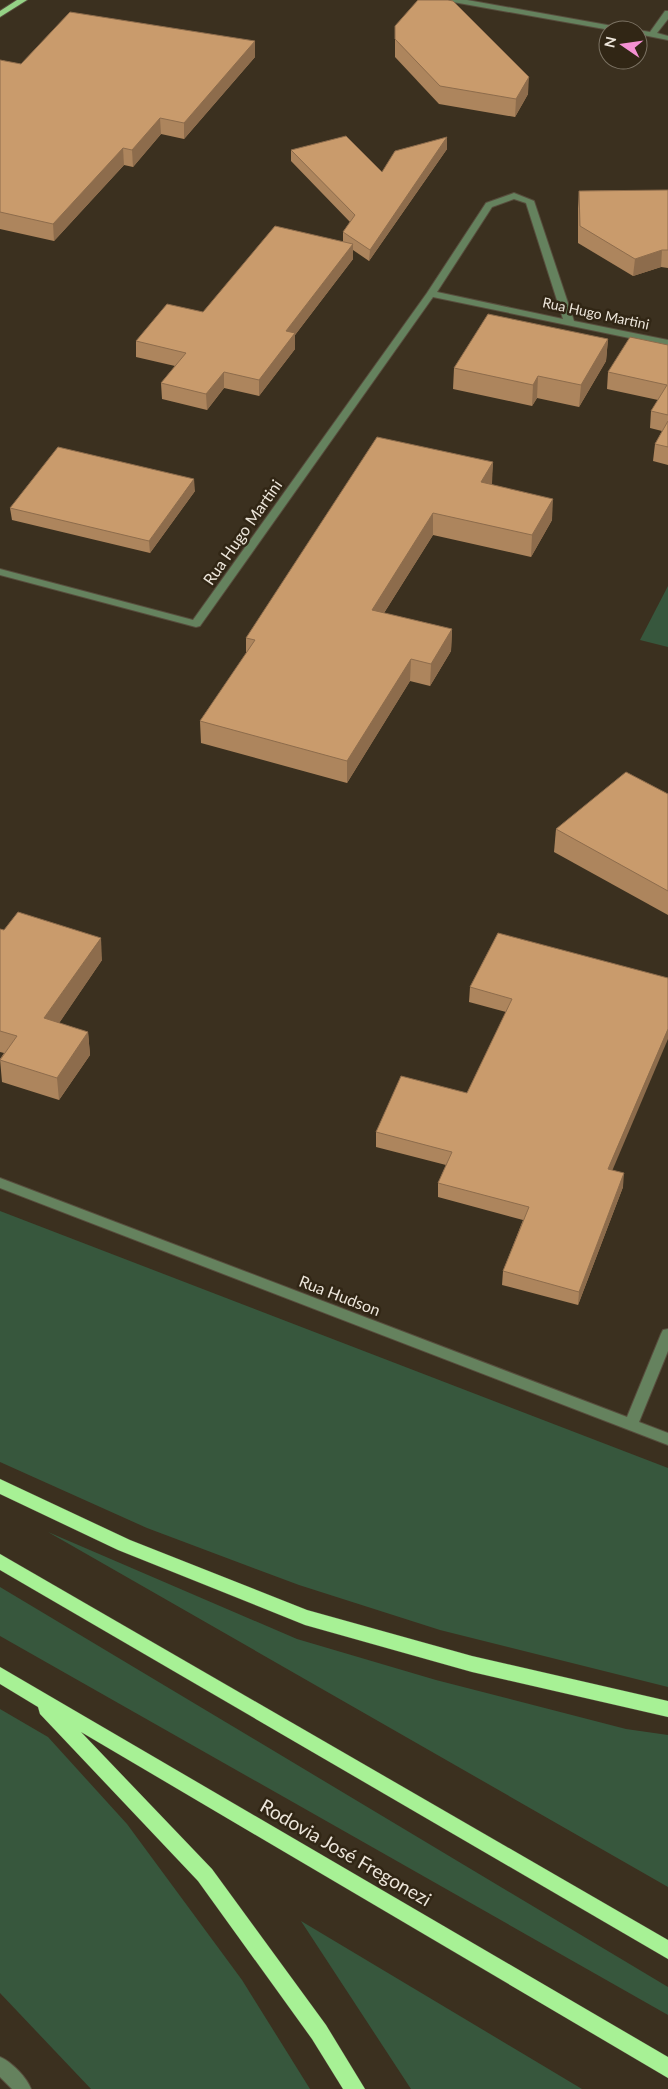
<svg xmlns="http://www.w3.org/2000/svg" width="668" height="2089" viewBox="0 0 668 2089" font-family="Lato,sans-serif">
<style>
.green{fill:#37573d}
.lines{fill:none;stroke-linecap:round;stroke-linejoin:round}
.minor-casing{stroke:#574d3d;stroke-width:2}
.major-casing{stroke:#574d3d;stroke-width:2}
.highway-casing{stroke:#574d3d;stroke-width:1}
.minor{fill:#65825e;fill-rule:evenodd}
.major{fill:#95d286;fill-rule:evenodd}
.highway{fill:#a7f195;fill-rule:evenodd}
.wall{fill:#ad855d}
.shaded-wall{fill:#8d6c4c}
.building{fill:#c99b6c;stroke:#8d6c4c}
.labels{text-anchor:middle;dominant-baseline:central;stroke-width:5;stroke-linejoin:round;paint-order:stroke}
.far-street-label{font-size:14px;fill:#ede6db;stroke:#312615}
.street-label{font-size:16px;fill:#ede6db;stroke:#312615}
.near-street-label{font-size:19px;fill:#ede6db;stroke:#312615}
</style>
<rect width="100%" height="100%" fill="#3b301f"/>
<!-- green -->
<g class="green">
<path d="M 668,586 L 668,647 L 640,640 Z"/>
<path d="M 0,1211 L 668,1468 L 668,1687 L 440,1630 L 299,1585 L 147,1528 L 0,1462 Z"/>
<path d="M 48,1532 L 297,1639 L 436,1680 L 626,1729 L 668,1735 L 668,1887 Z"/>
<path d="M 0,1587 L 668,1987 L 668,2015 L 0,1636 Z"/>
<path d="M 0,1709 L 48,1737 L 127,1824 L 242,1980 L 310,2089 L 91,2089 L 0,1993 Z"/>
<path d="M 301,1921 L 582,2089 L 411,2089 Z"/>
</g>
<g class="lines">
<defs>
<g id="minor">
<path d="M 449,0 L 467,0 L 624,28 L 628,30 L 610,30 L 453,2 Z"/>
<path d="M 665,11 L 668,11 L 668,19 L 657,33 L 668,36 L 668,40 L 638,34 L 638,30 L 636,30 L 638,30 L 650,32 Z"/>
<path d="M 514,193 L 534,201 L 574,321 L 668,340 L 668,346 L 433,297 L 200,626 L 196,627 L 0,575 L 0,569 L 193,620 L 427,293 L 486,203 ZM 514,199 L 526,203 L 563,319 L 437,292 L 492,207 Z"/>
<path d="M 0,1178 L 627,1417 L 661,1334 L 663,1330 L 668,1329 L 668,1351 L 639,1422 L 668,1433 L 668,1445 L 0,1188 Z"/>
<path d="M 0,2057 C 12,2062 27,2078 31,2089 L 12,2089 L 0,2077 Z"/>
</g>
<path id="major" d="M 17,0 L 27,0 L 0,17 L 0,11 Z"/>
<g id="highway">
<path d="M 0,1479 L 130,1540 L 307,1610 L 472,1656 L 668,1701 L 668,1717 L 472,1672 L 305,1625 L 118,1550 L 0,1494 Z"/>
<path d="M 0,1554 L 668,1940 L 668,1959 L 0,1570 Z"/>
<path d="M 0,1667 L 668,2057 L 668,2078 L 81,1732 L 212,1869 L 326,2025 L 365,2089 L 343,2089 L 312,2039 L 198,1881 L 40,1714 L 38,1707 L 0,1684 Z"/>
</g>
</defs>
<!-- minor casing -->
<use href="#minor" class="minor-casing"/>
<!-- major casing -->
<use href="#major" class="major-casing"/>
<!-- highway casing -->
<use href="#highway" class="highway-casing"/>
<!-- minor -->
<use href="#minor" class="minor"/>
<!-- major -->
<use href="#major" class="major"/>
<!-- highway -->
<use href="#highway" class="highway"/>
</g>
<!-- wall -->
<g class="wall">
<path d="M 395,26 L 528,94 L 515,117 L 439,104 L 395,57 Z"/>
<path d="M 255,41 L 255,57 L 184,139 L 161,134 L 133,167 L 124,165 L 54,241 L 0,229 L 0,60 L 21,64 Z"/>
<path d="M 447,137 L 447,149 L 369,261 L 353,250 L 353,259 L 295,335 L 295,349 L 259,396 L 224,388 L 207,410 L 162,399 L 161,383 L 175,366 L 136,357 L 136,341 L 203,312 L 343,241 L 343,232 L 350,222 L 291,161 L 291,150 L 382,172 Z"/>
<path d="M 668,190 L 668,268 L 661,267 L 633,276 L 578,243 L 578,208 L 579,191 Z"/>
<path d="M 608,339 L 606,361 L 579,407 L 537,398 L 532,406 L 453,389 L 454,368 Z"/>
<path d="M 668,345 L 668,465 L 653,461 L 655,444 L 662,431 L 650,428 L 651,411 L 658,400 L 607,389 L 608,372 Z"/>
<path d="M 493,462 L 491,485 L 552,520 L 531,557 L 433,535 L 384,613 L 452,629 L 451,651 L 430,686 L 410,681 L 347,783 L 201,743 L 200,721 L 246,654 L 246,638 Z"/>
<path d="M 195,491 L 150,553 L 12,520 L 10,508 Z"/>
<path d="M 668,794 L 668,915 L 554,852 L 556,829 Z"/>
<path d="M 0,929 L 102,960 L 59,1023 L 88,1032 L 90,1055 L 59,1100 L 2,1082 L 0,1059 L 4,1053 L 0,1052 Z"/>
<path d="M 498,933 L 612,1170 L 623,1187 L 578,1305 L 502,1285 L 503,1271 L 523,1220 L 438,1197 L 438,1183 L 446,1165 L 376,1147 L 376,1132 L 467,1093 L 506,1012 L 469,1002 L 470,987 Z"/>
</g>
<!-- shaded-wall -->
<g class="shaded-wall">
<path d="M 255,41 L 255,57 L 184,139 L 184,123 Z"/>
<path d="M 529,77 L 528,94 L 515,117 L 516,99 Z"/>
<path d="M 160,118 L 161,134 L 133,167 L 132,150 Z"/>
<path d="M 447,137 L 447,149 L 369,261 L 370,250 Z"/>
<path d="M 123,148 L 124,165 L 54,241 L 53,224 Z"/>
<path d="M 353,244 L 353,259 L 295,335 L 295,349 L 259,396 L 259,380 L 286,331 Z"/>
<path d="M 662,250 L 661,267 L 633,276 L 635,259 Z"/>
<path d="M 608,339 L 606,361 L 579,407 L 581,385 Z"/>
<path d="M 224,372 L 224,388 L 207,410 L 206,394 Z"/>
<path d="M 538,376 L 537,398 L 532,406 L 533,385 Z"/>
<path d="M 493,462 L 492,484 L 480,504 L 481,482 Z"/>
<path d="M 194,479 L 195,491 L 150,553 L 149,541 Z"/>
<path d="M 553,499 L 552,520 L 531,557 L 532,535 Z"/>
<path d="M 433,513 L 433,535 L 372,632 L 372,610 Z"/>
<path d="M 452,629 L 451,651 L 430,686 L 431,664 Z"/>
<path d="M 411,659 L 410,681 L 347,783 L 347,761 Z"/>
<path d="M 101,938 L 102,960 L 47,1041 L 44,1018 Z"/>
<path d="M 668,1029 L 668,1039 L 607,1183 L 608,1169 Z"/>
<path d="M 88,1032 L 90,1055 L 59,1100 L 57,1078 Z"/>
<path d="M 624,1173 L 623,1187 L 578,1305 L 579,1292 Z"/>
</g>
<!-- building -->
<g class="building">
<path d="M 418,0 L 448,0 L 453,1 L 529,77 L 516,99 L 440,86 L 395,39 L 395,26 Z"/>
<path d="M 70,12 L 255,41 L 184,123 L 160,118 L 132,150 L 123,148 L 53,224 L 0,212 L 0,60 L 21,64 Z"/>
<path d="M 346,136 L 382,172 L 395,151 L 447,137 L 370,250 L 343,232 L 355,215 L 291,150 Z"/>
<path d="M 668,190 L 668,250 L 662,250 L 635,259 L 580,226 L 579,191 Z"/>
<path d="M 275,226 L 353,244 L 286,331 L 295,333 L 259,380 L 224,372 L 206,394 L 161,383 L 186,353 L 136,341 L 167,304 L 203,312 Z"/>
<path d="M 488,314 L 608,339 L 581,385 L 538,376 L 533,385 L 454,368 Z"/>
<path d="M 630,337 L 668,345 L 668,415 L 651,411 L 667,385 L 608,372 Z"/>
<path d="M 668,421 L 668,447 L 655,444 Z"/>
<path d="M 377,437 L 493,462 L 481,482 L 553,499 L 532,535 L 433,513 L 372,610 L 452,629 L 431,664 L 411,659 L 347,761 L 200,721 L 255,640 L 246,638 Z"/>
<path d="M 58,447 L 194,479 L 149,541 L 10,508 Z"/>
<path d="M 626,772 L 668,794 L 668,891 L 556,829 Z"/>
<path d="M 18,912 L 101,938 L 44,1018 L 88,1032 L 57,1078 L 0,1060 L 17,1036 L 0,1031 L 0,929 L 4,930 Z"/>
<path d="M 498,933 L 668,978 L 668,1029 L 608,1169 L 624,1173 L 579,1292 L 503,1271 L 529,1207 L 438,1183 L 452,1152 L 376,1132 L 401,1076 L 467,1093 L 512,999 L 470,987 Z"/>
</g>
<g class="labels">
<!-- far-street labels -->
<g class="far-street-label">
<text transform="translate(596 313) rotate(12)">Rua Hugo Martini</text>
</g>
<!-- street labels -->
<g class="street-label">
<text transform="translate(242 532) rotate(-55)">Rua Hugo Martini</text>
<text transform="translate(340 1295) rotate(21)">Rua Hudson</text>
</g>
<!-- near-street labels -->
<g class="near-street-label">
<text transform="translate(346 1852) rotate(30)">Rodovia José Fregonezi</text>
</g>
</g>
<!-- north arrow -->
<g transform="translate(623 45) rotate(283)"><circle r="24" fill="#312615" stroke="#7c7364"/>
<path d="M0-4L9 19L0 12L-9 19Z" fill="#f491d3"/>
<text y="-8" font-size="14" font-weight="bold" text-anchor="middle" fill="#ede6db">N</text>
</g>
</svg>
